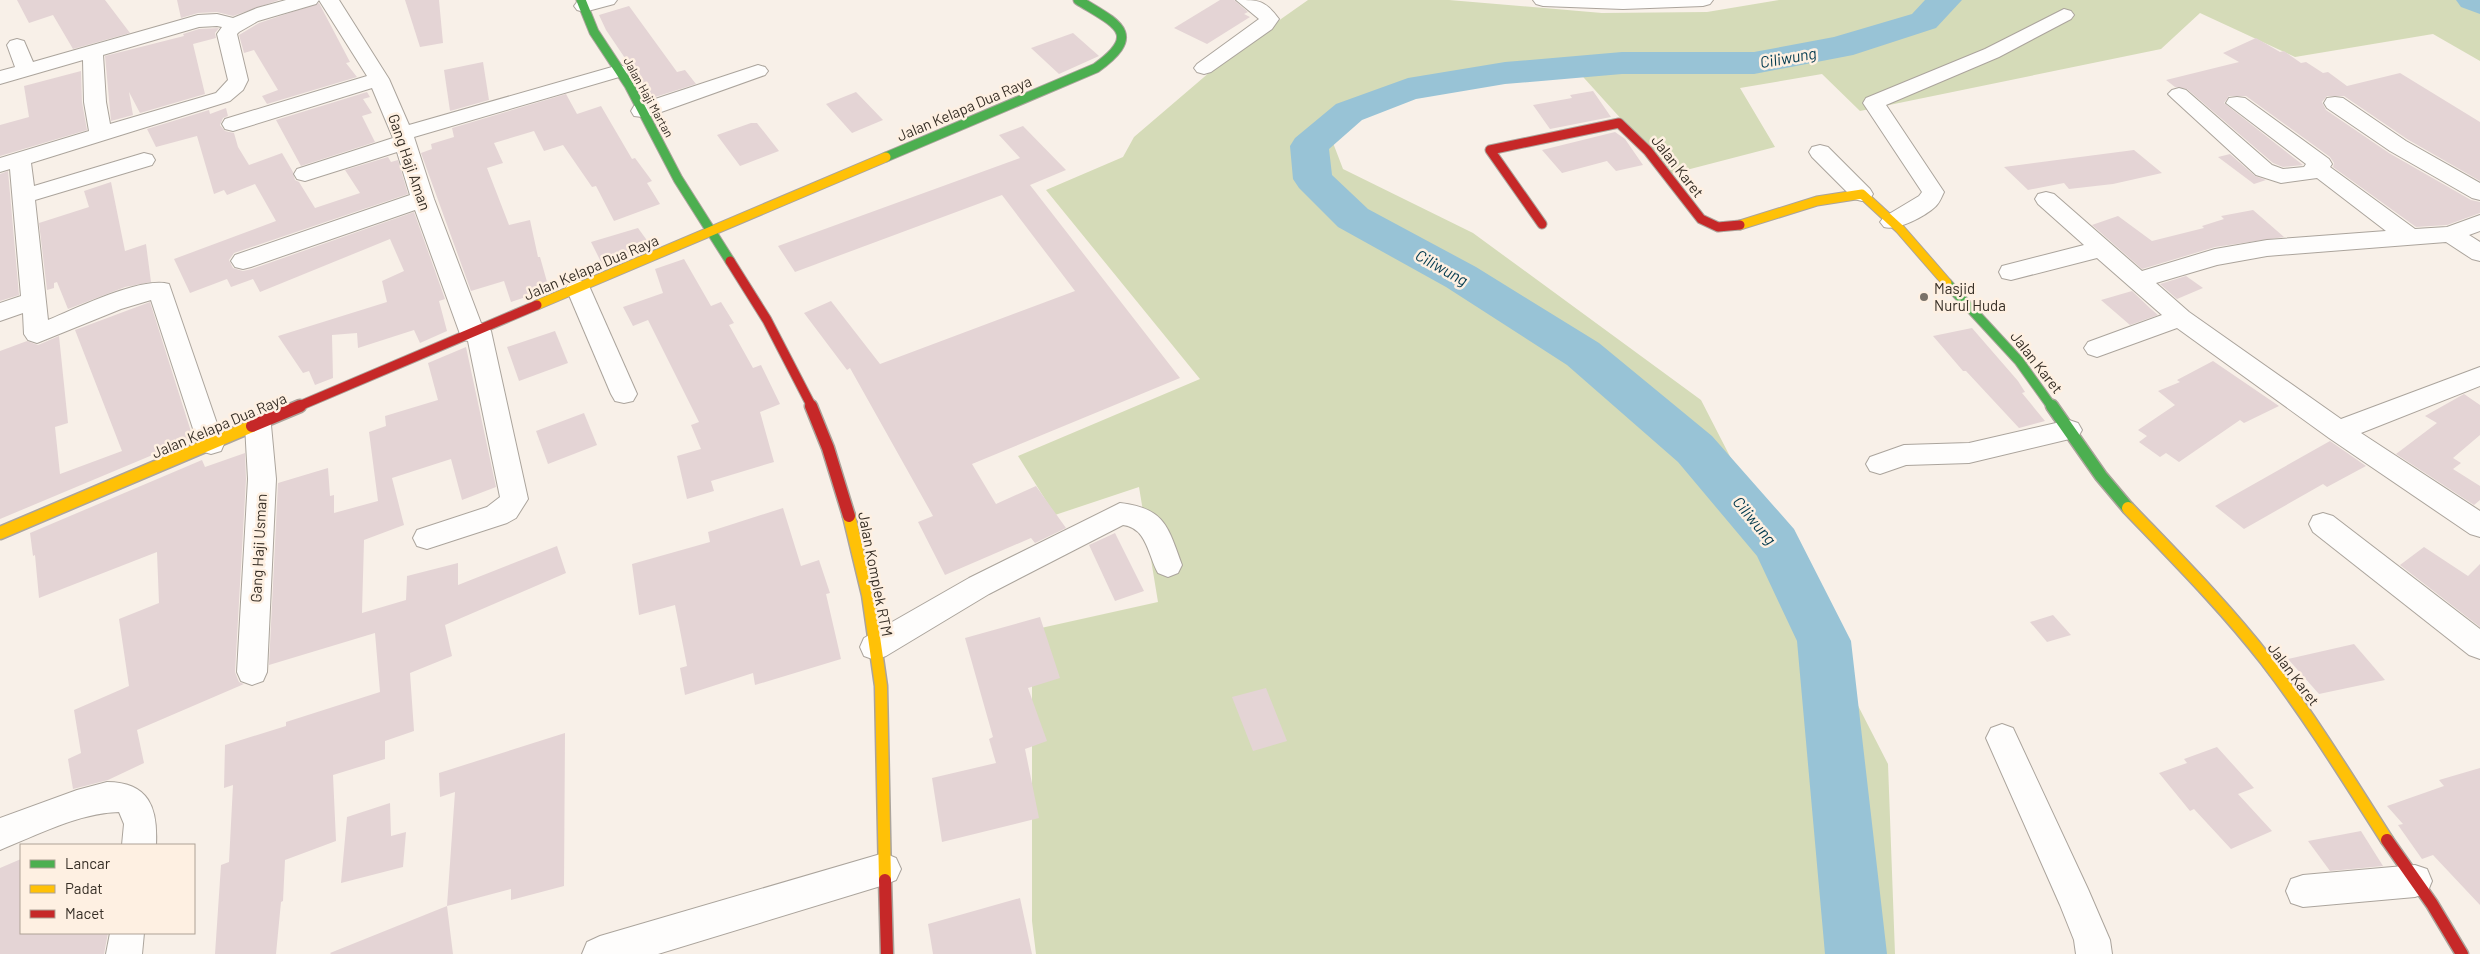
<svg xmlns="http://www.w3.org/2000/svg" width="2480" height="954" viewBox="0 0 2480 954" font-family="Barlow,sans-serif">
<style>
.forest{fill:#d5dbb8}
.lines{fill:none;stroke-linecap:round;stroke-linejoin:round}
.river{fill:#98c3d6;fill-rule:evenodd}
.building{fill:#e4d4d5}
.street-casing{stroke:#aba49c;stroke-width:2}
.fast-far1-casing{stroke:#aba49c;stroke-width:11}
.fast-casing{stroke:#aba49c;stroke-width:15}
.slow-far1-casing{stroke:#aba49c;stroke-width:11}
.slow-casing{stroke:#aba49c;stroke-width:15}
.jam-far1-casing{stroke:#aba49c;stroke-width:11}
.jam-casing{stroke:#aba49c;stroke-width:15}
.street{fill:#fefdfc;fill-rule:evenodd}
.fast-far1{stroke:#4caf50;stroke-width:9}
.fast{stroke:#4caf50;stroke-width:12}
.slow-far1{stroke:#ffc107;stroke-width:9}
.slow{stroke:#ffc107;stroke-width:12}
.jam-far1{stroke:#c62828;stroke-width:9}
.jam{stroke:#c62828;stroke-width:12}
.poi-dot{fill:#7a7269;stroke:#fef0e2;stroke-width:2}
.labels{text-anchor:middle;dominant-baseline:central;stroke-width:5;stroke-linejoin:round;paint-order:stroke}
.far-street-label{font-size:12px;fill:#362e25;stroke:#fef0e2}
.street-label{font-size:15px;fill:#362e25;stroke:#fef0e2}
.poi-label{font-size:15px;fill:#362e25;stroke:#fef0e2;text-anchor:start}
.water-label{font-size:16px;font-style:italic;fill:#00394e;stroke:#fef0e2}
</style>
<rect width="100%" height="100%" fill="#f8f0e8"/>
<!-- forest -->
<path class="forest" d="M 1308,0 L 1449,0 L 1602,13 L 1707,12 L 1779,0 L 2480,0 L 2480,61 L 2433,34 L 2295,57 L 2200,13 L 2161,49 L 1860,111 L 1822,74 L 1740,88 L 1775,147 L 1671,174 L 1575,68 L 1361,108 L 1330,135 L 1343,169 L 1473,233 L 1701,400 L 1888,764 L 1895,954 L 1036,954 L 1032,921 L 1032,630 L 1158,602 L 1139,487 L 1055,515 L 1018,456 L 1200,379 L 1046,190 L 1123,157 L 1134,137 L 1231,54 Z"/>
<g class="lines">
<!-- river -->
<g class="river">
<path d="M 1925,0 L 1962,0 L 1936,28 L 1853,55 L 1754,74 L 1622,74 L 1505,84 L 1416,99 L 1362,120 L 1329,149 L 1332,175 L 1368,209 L 1476,267 L 1599,343 L 1712,436 L 1794,529 L 1851,641 L 1887,954 L 1825,954 L 1797,641 L 1757,556 L 1678,462 L 1567,365 L 1446,287 L 1338,227 L 1299,188 L 1293,179 L 1290,146 L 1295,138 L 1336,104 L 1408,78 L 1505,62 L 1622,52 L 1754,52 L 1834,37 L 1912,14 Z"/>
<path d="M 2456,0 L 2480,0 L 2480,14 L 2461,7 Z"/>
</g>
</g>
<!-- building -->
<g class="building">
<path d="M 17,0 L 105,0 L 130,33 L 73,49 L 53,15 L 29,23 Z"/>
<path d="M 177,0 L 279,0 L 233,16 L 217,12 L 198,13 L 181,18 Z"/>
<path d="M 405,0 L 439,0 L 443,43 L 420,47 Z"/>
<path d="M 1220,0 L 1234,0 L 1248,12 L 1244,14 L 1250,17 L 1207,44 L 1174,28 Z"/>
<path d="M 319,3 L 350,62 L 346,63 L 357,77 L 267,104 L 262,96 L 278,90 L 254,50 L 244,53 L 239,35 L 259,23 Z"/>
<path d="M 629,6 L 677,72 L 685,70 L 696,84 L 652,98 L 606,30 L 599,15 Z"/>
<path d="M 219,28 L 215,33 L 216,38 L 193,44 L 205,94 L 140,113 L 129,92 L 133,115 L 111,121 L 105,56 L 184,36 L 183,34 L 199,29 Z"/>
<path d="M 1073,33 L 1099,56 L 1059,74 L 1031,48 Z"/>
<path d="M 2256,38 L 2280,52 L 2284,51 L 2301,63 L 2306,62 L 2323,73 L 2328,72 L 2347,86 L 2400,73 L 2480,122 L 2480,181 L 2407,139 L 2344,96 L 2327,96 L 2322,102 L 2326,110 L 2389,153 L 2471,200 L 2480,202 L 2480,213 L 2447,225 L 2416,227 L 2333,167 L 2334,163 L 2330,157 L 2246,96 L 2229,96 L 2224,103 L 2303,165 L 2283,167 L 2273,163 L 2187,89 L 2175,87 L 2166,80 L 2239,62 L 2223,53 Z"/>
<path d="M 483,62 L 489,100 L 450,111 L 444,70 Z"/>
<path d="M 81,71 L 82,102 L 87,130 L 0,156 L 0,125 L 29,117 L 24,86 Z"/>
<path d="M 1593,91 L 1611,117 L 1550,129 L 1533,105 L 1572,98 L 1570,95 Z"/>
<path d="M 367,92 L 370,97 L 363,99 L 372,113 L 362,116 L 375,142 L 301,166 L 276,120 Z"/>
<path d="M 856,92 L 883,120 L 852,133 L 826,104 Z"/>
<path d="M 566,94 L 577,114 L 601,106 L 632,159 L 635,158 L 652,181 L 647,183 L 660,204 L 614,221 L 596,186 L 592,187 L 563,145 L 544,151 L 534,131 L 494,143 L 503,163 L 487,168 L 509,225 L 530,220 L 538,257 L 540,257 L 549,289 L 511,302 L 504,281 L 471,291 L 421,153 L 432,149 L 431,144 L 454,137 L 452,128 Z"/>
<path d="M 226,108 L 228,116 L 223,118 L 220,125 L 225,131 L 234,133 L 238,147 L 249,165 L 282,153 L 293,172 L 295,180 L 299,182 L 315,208 L 360,193 L 345,170 L 388,157 L 391,162 L 398,160 L 408,194 L 234,253 L 229,260 L 233,268 L 243,271 L 252,269 L 414,212 L 445,299 L 439,301 L 447,331 L 420,343 L 414,330 L 358,348 L 357,333 L 332,335 L 333,378 L 315,385 L 309,371 L 303,373 L 278,336 L 387,302 L 382,281 L 404,271 L 390,239 L 260,292 L 253,279 L 231,287 L 227,279 L 190,293 L 174,259 L 276,221 L 255,184 L 227,195 L 224,190 L 214,194 L 197,136 L 156,147 L 147,129 L 209,110 L 210,114 Z"/>
<path d="M 751,123 L 757,123 L 779,151 L 740,166 L 717,135 Z"/>
<path d="M 1023,126 L 1066,170 L 1030,185 L 1180,378 L 972,464 L 996,504 L 1036,486 L 1066,528 L 1035,543 L 1031,538 L 945,575 L 918,522 L 933,516 L 850,368 L 847,370 L 804,313 L 831,301 L 880,364 L 1075,291 L 1002,195 L 795,272 L 778,246 L 1020,158 L 999,135 Z"/>
<path d="M 1615,132 L 1625,139 L 1643,165 L 1616,171 L 1607,161 L 1562,173 L 1542,150 Z"/>
<path d="M 2134,150 L 2162,173 L 2113,184 L 2069,189 L 2064,183 L 2028,190 L 2004,167 Z"/>
<path d="M 2230,154 L 2255,176 L 2266,180 L 2254,184 L 2218,157 Z"/>
<path d="M 8,171 L 19,295 L 0,301 L 0,174 Z"/>
<path d="M 111,182 L 125,251 L 146,244 L 151,282 L 125,287 L 68,309 L 57,282 L 54,283 L 54,288 L 47,290 L 39,223 L 89,207 L 84,191 Z"/>
<path d="M 2253,210 L 2284,237 L 2215,247 L 2142,269 L 2092,225 L 2118,216 L 2152,241 L 2204,228 L 2202,226 L 2224,219 L 2221,216 Z"/>
<path d="M 638,228 L 651,246 L 603,266 L 591,242 Z"/>
<path d="M 684,259 L 711,306 L 721,302 L 734,323 L 729,325 L 753,368 L 761,365 L 780,404 L 760,412 L 774,462 L 711,481 L 714,491 L 687,499 L 677,456 L 701,449 L 691,425 L 699,422 L 648,320 L 633,326 L 623,307 L 663,293 L 655,269 Z"/>
<path d="M 2186,276 L 2203,288 L 2177,299 L 2160,284 Z"/>
<path d="M 2132,291 L 2151,309 L 2158,315 L 2130,325 L 2101,300 Z"/>
<path d="M 150,302 L 193,438 L 0,519 L 0,351 L 27,341 L 38,345 L 59,336 L 68,423 L 55,427 L 60,474 L 122,451 L 75,330 Z"/>
<path d="M 1972,328 L 2018,381 L 2025,392 L 2022,393 L 2045,421 L 2019,428 L 1966,371 L 1963,371 L 1933,336 Z"/>
<path d="M 555,331 L 568,363 L 519,381 L 507,347 Z"/>
<path d="M 466,347 L 496,487 L 462,500 L 451,459 L 392,478 L 404,525 L 364,540 L 362,613 L 406,600 L 407,576 L 458,563 L 458,585 L 557,546 L 566,573 L 445,625 L 452,656 L 410,673 L 414,731 L 385,741 L 385,759 L 333,775 L 336,841 L 285,860 L 283,901 L 281,902 L 276,954 L 215,954 L 221,865 L 229,862 L 233,785 L 224,788 L 225,745 L 286,726 L 286,722 L 380,692 L 375,633 L 269,665 L 278,483 L 328,468 L 330,496 L 334,495 L 334,513 L 378,501 L 369,432 L 386,426 L 385,416 L 438,400 L 428,363 Z"/>
<path d="M 2213,361 L 2279,406 L 2244,423 L 2240,420 L 2179,462 L 2166,453 L 2160,457 L 2139,442 L 2147,436 L 2138,430 L 2175,405 L 2158,391 L 2180,382 L 2177,380 Z"/>
<path d="M 2464,394 L 2480,405 L 2480,435 L 2453,458 L 2461,463 L 2453,469 L 2480,486 L 2480,500 L 2474,505 L 2396,454 L 2437,423 L 2425,416 Z"/>
<path d="M 584,413 L 597,445 L 548,464 L 536,431 Z"/>
<path d="M 2330,441 L 2366,466 L 2327,487 L 2323,484 L 2244,529 L 2215,506 Z"/>
<path d="M 245,453 L 246,479 L 235,672 L 239,682 L 244,684 L 137,730 L 144,763 L 108,780 L 73,789 L 68,759 L 81,753 L 74,710 L 129,686 L 119,619 L 159,603 L 157,552 L 39,598 L 35,555 L 33,556 L 30,533 L 202,460 L 205,467 Z"/>
<path d="M 783,508 L 801,566 L 819,560 L 830,593 L 826,594 L 841,659 L 755,685 L 753,673 L 685,695 L 680,668 L 687,666 L 675,605 L 639,615 L 632,564 L 710,542 L 708,532 Z"/>
<path d="M 1115,533 L 1144,591 L 1115,601 L 1089,545 Z"/>
<path d="M 2424,547 L 2468,576 L 2480,564 L 2480,627 L 2400,565 Z"/>
<path d="M 2053,615 L 2071,635 L 2047,642 L 2030,622 Z"/>
<path d="M 1040,617 L 1060,678 L 1028,688 L 1047,741 L 1025,749 L 1039,818 L 942,842 L 932,778 L 996,763 L 989,739 L 993,737 L 965,638 Z"/>
<path d="M 2354,644 L 2385,680 L 2319,694 L 2288,659 Z"/>
<path d="M 1266,688 L 1287,741 L 1253,751 L 1232,697 Z"/>
<path d="M 565,733 L 564,886 L 511,900 L 511,889 L 447,906 L 455,792 L 440,797 L 439,773 Z"/>
<path d="M 2217,747 L 2254,788 L 2238,794 L 2272,831 L 2231,849 L 2194,809 L 2190,811 L 2159,773 L 2187,763 L 2184,759 Z"/>
<path d="M 2480,768 L 2480,905 L 2433,855 L 2422,859 L 2398,825 L 2403,824 L 2387,806 L 2444,786 L 2439,780 Z"/>
<path d="M 390,803 L 391,836 L 406,832 L 403,867 L 341,883 L 347,817 Z"/>
<path d="M 2361,831 L 2383,866 L 2330,871 L 2308,841 Z"/>
<path d="M 21,859 L 21,933 L 108,933 L 104,954 L 0,954 L 0,868 Z"/>
<path d="M 1020,898 L 1032,954 L 933,954 L 928,924 Z"/>
<path d="M 447,906 L 453,954 L 331,954 L 330,953 Z"/>
</g>
<g class="lines">
<defs>
<g id="street">
<path d="M 286,0 L 319,0 L 316,4 L 258,21 L 239,32 L 237,34 L 248,80 L 243,90 L 230,101 L 31,163 L 34,186 L 144,153 L 152,155 L 155,160 L 152,165 L 35,200 L 48,320 C 75,309 141,276 169,284 L 224,444 L 221,451 L 211,454 L 201,451 L 198,444 L 151,300 L 121,309 L 37,343 L 28,340 L 24,334 L 23,313 L 0,321 L 0,303 L 21,296 L 10,169 L 0,172 L 0,158 L 89,131 L 84,102 L 83,60 L 0,84 L 0,71 L 15,67 L 7,45 L 10,41 L 17,39 L 24,41 L 33,62 L 198,15 L 217,14 L 233,18 L 257,8 ZM 217,26 L 222,27 L 217,34 L 228,80 L 216,93 L 110,124 L 106,102 L 103,55 L 199,27 Z"/>
<path d="M 319,0 L 339,0 L 389,79 L 409,125 L 619,65 L 626,67 L 629,71 L 626,75 L 414,137 L 434,199 L 481,323 L 487,325 L 491,331 L 528,499 L 516,518 L 507,523 L 427,549 L 417,546 L 413,538 L 417,530 L 487,507 L 500,497 L 468,341 L 464,340 L 460,334 L 415,210 L 251,267 L 243,269 L 235,267 L 231,261 L 235,255 L 410,195 L 397,152 L 305,181 L 297,179 L 294,174 L 297,169 L 393,138 L 372,88 L 233,131 L 225,129 L 222,124 L 225,119 L 367,76 Z"/>
<path d="M 584,0 L 617,0 L 614,4 L 584,12 L 577,10 L 574,6 L 577,2 Z"/>
<path d="M 1236,0 C 1259,0 1265,0 1279,19 L 1272,29 L 1211,72 L 1204,74 L 1197,72 L 1194,68 L 1197,64 L 1259,19 Z"/>
<path d="M 1533,0 L 1713,0 L 1710,4 L 1703,6 L 1623,9 L 1543,6 L 1536,4 Z"/>
<path d="M 2064,9 L 2071,11 L 2074,15 L 2071,19 L 1999,57 L 1886,105 L 1944,192 C 1942,196 1940,202 1936,206 C 1926,216 1897,231 1884,227 L 1880,222 L 1884,217 L 1919,196 L 1922,192 L 1863,103 L 1866,98 L 1985,49 Z"/>
<path d="M 758,65 L 765,67 L 768,71 L 765,75 L 650,116 L 642,117 L 634,116 L 631,111 L 634,106 Z"/>
<path d="M 2179,88 L 2186,90 L 2272,165 L 2283,169 L 2304,167 L 2306,164 L 2226,103 L 2229,98 L 2237,97 L 2245,98 L 2329,159 L 2332,164 L 2330,167 L 2415,229 L 2447,227 L 2480,215 L 2480,231 L 2469,235 L 2480,242 L 2480,261 L 2472,259 L 2446,242 L 2267,256 L 2217,265 L 2156,283 L 2189,312 L 2341,419 L 2480,367 L 2480,386 L 2361,433 L 2480,511 L 2480,537 L 2470,534 L 2329,438 L 2177,328 L 2097,357 L 2088,354 L 2084,348 L 2088,342 L 2162,315 L 2097,258 L 2011,280 L 2002,278 L 1999,272 L 2002,266 L 2084,245 L 2038,204 L 2035,199 L 2038,194 L 2046,192 L 2054,194 L 2142,271 L 2215,249 L 2267,240 L 2386,231 L 2317,178 L 2281,183 L 2256,175 L 2172,98 L 2168,94 L 2172,90 Z"/>
<path d="M 2335,97 L 2343,98 L 2406,141 L 2480,183 L 2480,200 L 2472,198 L 2390,151 L 2327,108 L 2324,103 L 2327,98 Z"/>
<path d="M 1820,145 L 1828,147 L 1870,189 L 1873,194 L 1870,199 L 1862,201 L 1854,199 L 1812,157 L 1809,152 L 1812,147 Z"/>
<path d="M 578,280 L 587,282 L 590,288 L 637,394 L 633,401 L 624,403 L 615,401 L 611,394 L 566,288 L 569,282 Z"/>
<path d="M 258,415 L 267,418 L 271,425 L 276,479 L 267,672 L 263,681 L 252,685 L 241,681 L 237,672 L 248,479 L 245,425 L 249,418 Z"/>
<path d="M 2069,420 L 2078,423 L 2082,430 L 2078,437 L 1969,463 L 1906,465 L 1880,474 L 1870,471 L 1866,464 L 1870,457 L 1904,445 L 1969,443 Z"/>
<path d="M 1120,503 C 1165,508 1168,527 1182,565 L 1178,573 L 1168,577 L 1158,573 C 1148,555 1147,528 1123,525 L 989,594 L 886,656 L 875,660 L 864,656 L 860,647 L 864,638 L 969,578 Z"/>
<path d="M 2323,513 L 2333,516 L 2480,629 L 2480,659 L 2469,655 L 2313,532 L 2309,524 L 2313,516 Z"/>
<path d="M 2002,724 L 2013,728 L 2088,889 L 2110,940 L 2112,954 L 2076,954 L 2074,940 L 2060,905 L 1986,738 L 1991,728 Z"/>
<path d="M 107,782 C 149,782 158,808 156,845 L 122,845 L 124,824 L 119,812 C 79,813 37,835 0,850 L 0,818 L 77,790 Z"/>
<path d="M 884,853 L 896,858 L 901,869 L 896,880 L 884,885 L 658,954 L 582,954 L 587,942 L 600,936 Z"/>
<path d="M 2415,865 L 2427,869 L 2432,881 L 2427,893 L 2415,897 L 2303,907 L 2291,903 L 2286,891 L 2291,879 L 2303,875 Z"/>
<path d="M 110,933 L 144,933 L 142,954 L 106,954 Z"/>
</g>
<g id="fast-far1">
<path d="M 581,0 L 594,32 L 629,85 L 678,179 L 730,261"/>
<path d="M 886,157 L 1096,68 C 1145,33 1115,23 1078,0"/>
<path d="M 1947,283 L 2019,361 L 2052,407"/>
</g>
<path id="fast" d="M 2052,406 L 2101,476 L 2128,508"/>
<g id="slow-far1">
<path d="M 1740,225 L 1817,201 L 1862,194 L 1900,229 L 1947,283"/>
<path d="M 537,305 L 886,157"/>
</g>
<g id="slow">
<path d="M 2128,508 C 2175,557 2224,606 2266,660 C 2310,717 2348,779 2387,840"/>
<path d="M 849,516 L 868,595 L 881,686 L 885,880"/>
<path d="M 0,533 L 252,426"/>
</g>
<g id="jam-far1">
<path d="M 1542,224 L 1490,150 L 1619,123 L 1648,151 L 1701,219 L 1718,227 L 1740,225"/>
<path d="M 730,261 L 767,320 L 812,407"/>
<path d="M 297,407 L 537,305"/>
</g>
<g id="jam">
<path d="M 811,406 L 828,448 L 849,516"/>
<path d="M 252,426 L 300,406"/>
<path d="M 2387,840 L 2432,904 L 2462,954"/>
<path d="M 885,880 L 887,954"/>
</g>
</defs>
<!-- street casing -->
<use href="#street" class="street-casing"/>
<!-- fast-far1 casing -->
<use href="#fast-far1" class="fast-far1-casing"/>
<!-- fast casing -->
<use href="#fast" class="fast-casing"/>
<!-- slow-far1 casing -->
<use href="#slow-far1" class="slow-far1-casing"/>
<!-- slow casing -->
<use href="#slow" class="slow-casing"/>
<!-- jam-far1 casing -->
<use href="#jam-far1" class="jam-far1-casing"/>
<!-- jam casing -->
<use href="#jam" class="jam-casing"/>
<!-- street -->
<use href="#street" class="street"/>
<!-- fast-far1 -->
<use href="#fast-far1" class="fast-far1"/>
<!-- fast -->
<use href="#fast" class="fast"/>
<!-- slow-far1 -->
<use href="#slow-far1" class="slow-far1"/>
<!-- slow -->
<use href="#slow" class="slow"/>
<!-- jam-far1 -->
<use href="#jam-far1" class="jam-far1"/>
<!-- jam -->
<use href="#jam" class="jam"/>
</g>
<!-- markers -->
<circle class="poi-dot" cx="1924" cy="297" r="5"/>
<g class="labels">
<!-- far-street labels -->
<g class="far-street-label">
<text transform="translate(649 97) rotate(61)">Jalan Haji Martan</text>
</g>
<!-- street labels -->
<g class="street-label">
<text transform="translate(964 108) rotate(-23)">Jalan Kelapa Dua Raya</text>
<text transform="translate(410 162) rotate(71)">Gang Haji Aman</text>
<text transform="translate(1678 166) rotate(52)">Jalan Karet</text>
<text transform="translate(591 267) rotate(-23)">Jalan Kelapa Dua Raya</text>
<text transform="translate(2037 362) rotate(52)">Jalan Karet</text>
<text transform="translate(219 425) rotate(-23)">Jalan Kelapa Dua Raya</text>
<text transform="translate(258 548) rotate(-87)">Gang Haji Usman</text>
<text transform="translate(876 574) rotate(79)">Jalan Komplek RTM</text>
<text transform="translate(2294 674) rotate(53)">Jalan Karet</text>
</g>
<!-- poi labels -->
<g class="poi-label">
<text x="1934" y="288">Masjid<tspan x="1934" dy="17">Nurul Huda</tspan></text>
</g>
<!-- water labels -->
<g class="water-label">
<text transform="translate(1788 57) rotate(-10)">Ciliwung</text>
<text transform="translate(1442 267) rotate(29)">Ciliwung</text>
<text transform="translate(1755 520) rotate(50)">Ciliwung</text>
</g>
</g>
<!-- legend -->
<rect x="20" y="844" width="175" height="90" fill="#fef0e2" stroke="#aea296"/>
<rect x="30" y="860" width="25" height="8" fill="#4caf50" stroke="#aea296"/>
<text x="65" y="869" font-size="15" fill="#362e25">Lancar</text>
<rect x="30" y="885" width="25" height="8" fill="#ffc107" stroke="#aea296"/>
<text x="65" y="894" font-size="15" fill="#362e25">Padat</text>
<rect x="30" y="910" width="25" height="8" fill="#c62828" stroke="#aea296"/>
<text x="65" y="919" font-size="15" fill="#362e25">Macet</text>
</svg>
